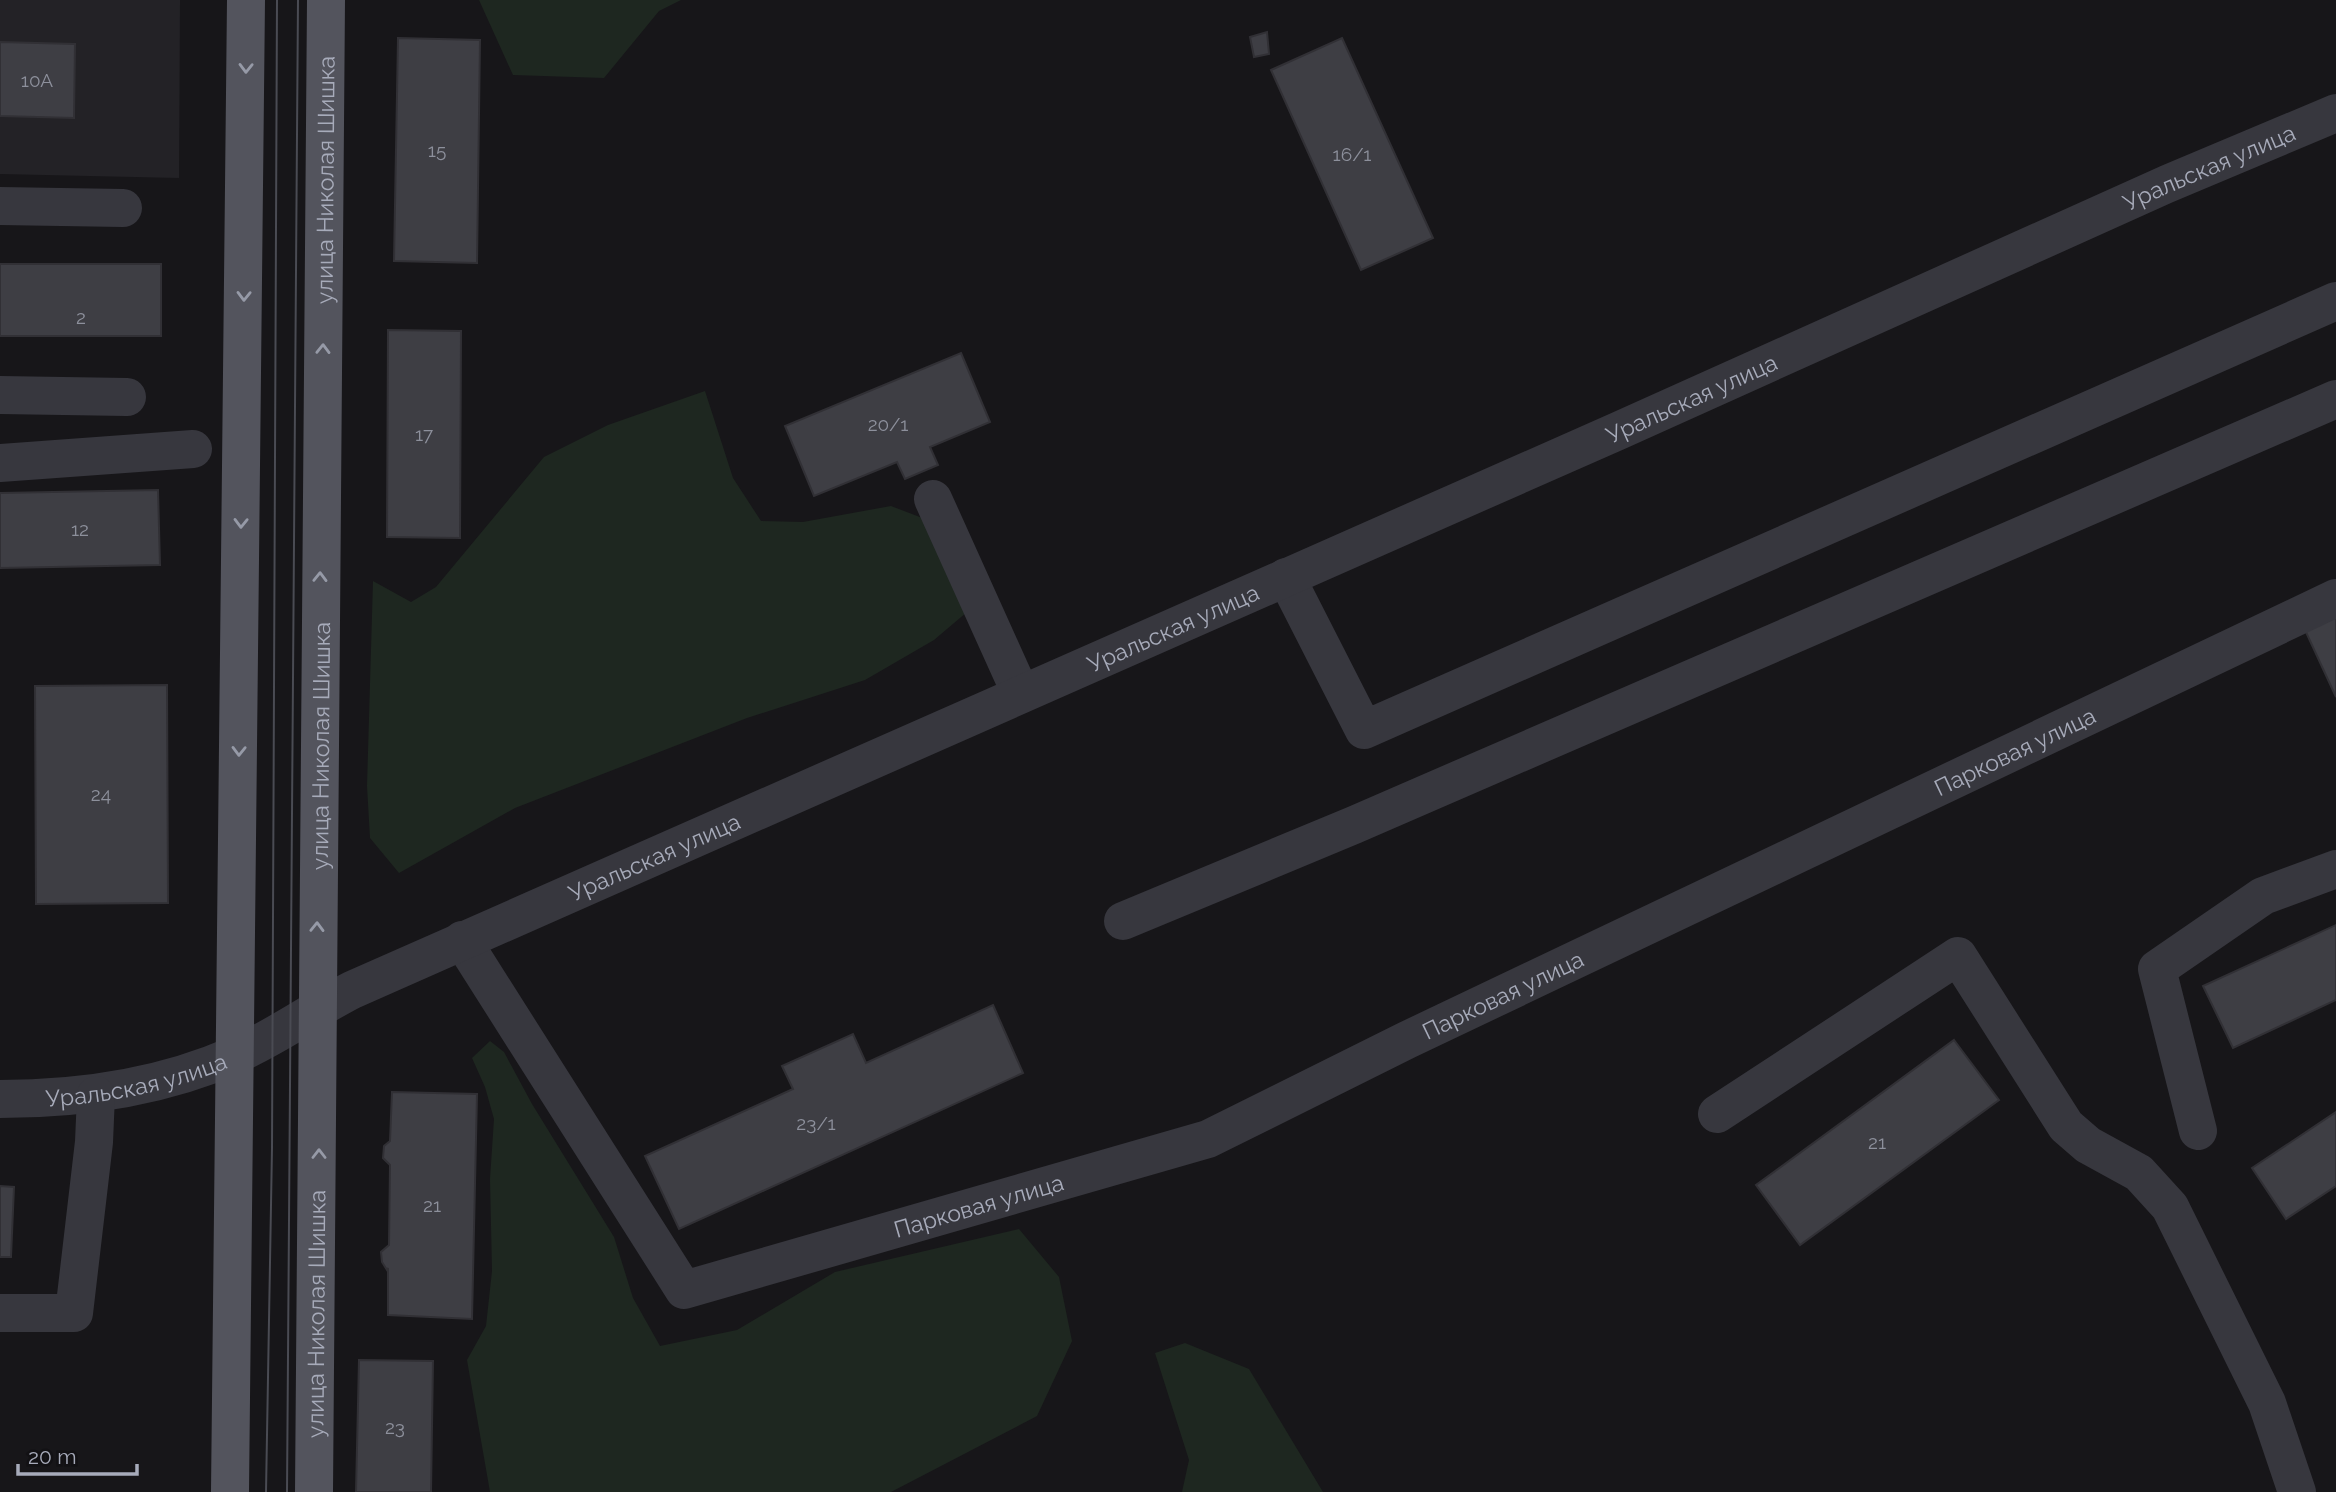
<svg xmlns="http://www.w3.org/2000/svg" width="2336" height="1492" viewBox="0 0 2336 1492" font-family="Raleway,sans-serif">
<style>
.built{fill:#232226}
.green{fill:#1e2720}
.building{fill:#3e3e44;stroke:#313035;stroke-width:2}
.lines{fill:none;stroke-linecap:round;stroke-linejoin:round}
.minor{stroke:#37373e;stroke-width:38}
.major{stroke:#53545d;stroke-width:38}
.tram{stroke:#4a4b53;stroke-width:2}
.oneway{stroke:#969aa7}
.labels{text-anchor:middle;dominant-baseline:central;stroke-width:6;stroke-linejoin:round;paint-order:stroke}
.number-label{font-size:19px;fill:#8d909c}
.street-label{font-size:23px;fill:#a7abba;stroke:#121114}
</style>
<rect width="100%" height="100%" fill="#171619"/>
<!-- built -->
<path class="built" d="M 0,0 L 180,0 L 179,178 L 0,174 Z"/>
<!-- green -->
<g class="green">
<path d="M 479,0 L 681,0 L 659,11 L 604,78 L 513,75 Z"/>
<path d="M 705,391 L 733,478 L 761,521 L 803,522 L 891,506 L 925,519 L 967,612 L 934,640 L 865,680 L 747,718 L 515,808 L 399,873 L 370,838 L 367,786 L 373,581 L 411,602 L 436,587 L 544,457 L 608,425 Z"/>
<path d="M 490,1041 L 504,1052 L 532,1104 L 614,1237 L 633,1298 L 660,1346 L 737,1330 L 835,1272 L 1019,1229 L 1059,1277 L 1072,1341 L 1037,1416 L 891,1492 L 490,1492 L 467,1360 L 486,1326 L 492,1271 L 490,1179 L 494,1119 L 485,1087 L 472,1058 Z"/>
<path d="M 1185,1343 L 1249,1369 L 1323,1492 L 1182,1492 L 1189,1460 L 1155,1353 Z"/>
</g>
<!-- building -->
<g class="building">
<path d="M 1267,32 L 1269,54 L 1254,57 L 1250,37 Z"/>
<path d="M 398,38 L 480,40 L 477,263 L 394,261 Z"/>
<path d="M 1342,38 L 1433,238 L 1361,270 L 1271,70 Z"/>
<path d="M 0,42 L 75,44 L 74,118 L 0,116 Z"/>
<rect x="0" y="264" width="161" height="72"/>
<path d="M 388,330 L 461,331 L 460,538 L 387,537 Z"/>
<path d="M 961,353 L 990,422 L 930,447 L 938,465 L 905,479 L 897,462 L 814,496 L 785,426 Z"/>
<path d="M 158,490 L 160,565 L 0,568 L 0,493 Z"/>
<path d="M 2336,616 L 2336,697 L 2305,630 Z"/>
<path d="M 167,685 L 168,903 L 36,904 L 35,686 Z"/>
<path d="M 2336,925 L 2336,1000 L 2233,1048 L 2203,986 Z"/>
<path d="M 993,1005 L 1023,1073 L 679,1229 L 645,1156 L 793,1089 L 782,1066 L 853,1034 L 866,1063 Z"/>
<path d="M 1954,1040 L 1999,1100 L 1800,1245 L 1756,1185 Z"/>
<path d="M 392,1092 L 477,1094 L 472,1319 L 388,1315 L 388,1268 L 387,1270 L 382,1262 L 381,1252 L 389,1245 L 390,1165 L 383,1158 L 384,1146 L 390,1141 Z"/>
<path d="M 2336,1112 L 2336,1186 L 2286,1219 L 2252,1168 Z"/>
<path d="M 0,1186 L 14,1187 L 11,1257 L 0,1257 Z"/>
<path d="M 359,1360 L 433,1361 L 431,1492 L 356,1492 Z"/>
</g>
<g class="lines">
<!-- minor -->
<g class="minor">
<path d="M 0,206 L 123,208"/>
<path d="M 0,395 L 127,397"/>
<path d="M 0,463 L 193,449"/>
<path d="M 933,499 L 1021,694"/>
<path d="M 1286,577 L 1364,730 L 2336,301"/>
<path d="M 1123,921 L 1354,825 L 2336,399"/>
<path id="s1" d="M 462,940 L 684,1290 L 1208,1139 L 1407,1040 L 2336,598"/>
<path id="s2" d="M 0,1099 C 81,1099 160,1088 235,1055 C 275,1038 313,1010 352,990 L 1618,431 L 2167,184 L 2336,113"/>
<path d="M 1717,1114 L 1958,956 L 2066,1126 L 2088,1145 L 2139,1173 L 2170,1207 L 2267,1403 L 2297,1492"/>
<path d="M 2198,1131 L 2157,969 L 2263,896 L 2336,869"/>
<path d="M 0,1313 L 74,1313 L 94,1142 L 96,1095"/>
</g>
<!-- major -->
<g class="major">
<path d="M 230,1492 L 246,0"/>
<path id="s3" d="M 314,1492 L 326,0"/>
</g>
<!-- tram -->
<g class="tram">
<path d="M 266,1492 L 272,1148 L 277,0"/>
<path d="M 287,1492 L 298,0"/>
</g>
</g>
<!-- one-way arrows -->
<defs><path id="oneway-chevron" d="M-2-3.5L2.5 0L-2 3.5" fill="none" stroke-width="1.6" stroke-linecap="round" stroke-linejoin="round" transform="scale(1.75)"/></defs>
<g class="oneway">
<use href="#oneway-chevron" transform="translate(246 68) rotate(91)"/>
<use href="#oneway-chevron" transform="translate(244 296) rotate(91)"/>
<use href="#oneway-chevron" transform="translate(323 349) rotate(-89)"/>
<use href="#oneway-chevron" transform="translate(241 523) rotate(91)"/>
<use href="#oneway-chevron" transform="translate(320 577) rotate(-89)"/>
<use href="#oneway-chevron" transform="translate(239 751) rotate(91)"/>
<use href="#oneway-chevron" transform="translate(317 927) rotate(-89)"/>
<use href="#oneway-chevron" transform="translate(319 1154) rotate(-90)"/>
</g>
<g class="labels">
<!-- number labels -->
<g class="number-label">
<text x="37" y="80">10А</text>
<text x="437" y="150">15</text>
<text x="1352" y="154">16/1</text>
<text x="81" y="317">2</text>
<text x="888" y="424">20/1</text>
<text x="424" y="434">17</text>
<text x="80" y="529">12</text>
<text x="101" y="794">24</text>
<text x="816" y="1123">23/1</text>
<text x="1877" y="1142">21</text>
<text x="432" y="1205">21</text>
<text x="395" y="1427">23</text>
</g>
<!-- street labels -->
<g class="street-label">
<text stroke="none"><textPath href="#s2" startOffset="2406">Уральская улица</textPath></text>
<text stroke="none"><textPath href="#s3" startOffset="1312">улица Николая Шишка</textPath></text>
<text stroke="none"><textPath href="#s2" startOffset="1839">Уральская улица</textPath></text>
<text stroke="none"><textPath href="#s2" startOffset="1272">Уральская улица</textPath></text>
<text stroke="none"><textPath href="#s3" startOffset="746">улица Николая Шишка</textPath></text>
<text stroke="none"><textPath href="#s1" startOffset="1855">Парковая улица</textPath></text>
<text stroke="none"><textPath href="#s2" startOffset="705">Уральская улица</textPath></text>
<text stroke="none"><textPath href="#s1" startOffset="1288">Парковая улица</textPath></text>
<text stroke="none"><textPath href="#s2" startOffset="138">Уральская улица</textPath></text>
<text stroke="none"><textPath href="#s1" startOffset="721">Парковая улица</textPath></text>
<text stroke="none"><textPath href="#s3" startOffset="178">улица Николая Шишка</textPath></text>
</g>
</g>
<!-- scale -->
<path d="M18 1464v10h119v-10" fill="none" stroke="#a7abba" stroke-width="3.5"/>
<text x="28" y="1464" font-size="21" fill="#a7abba" stroke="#121114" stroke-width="5" paint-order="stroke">20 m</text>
</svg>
